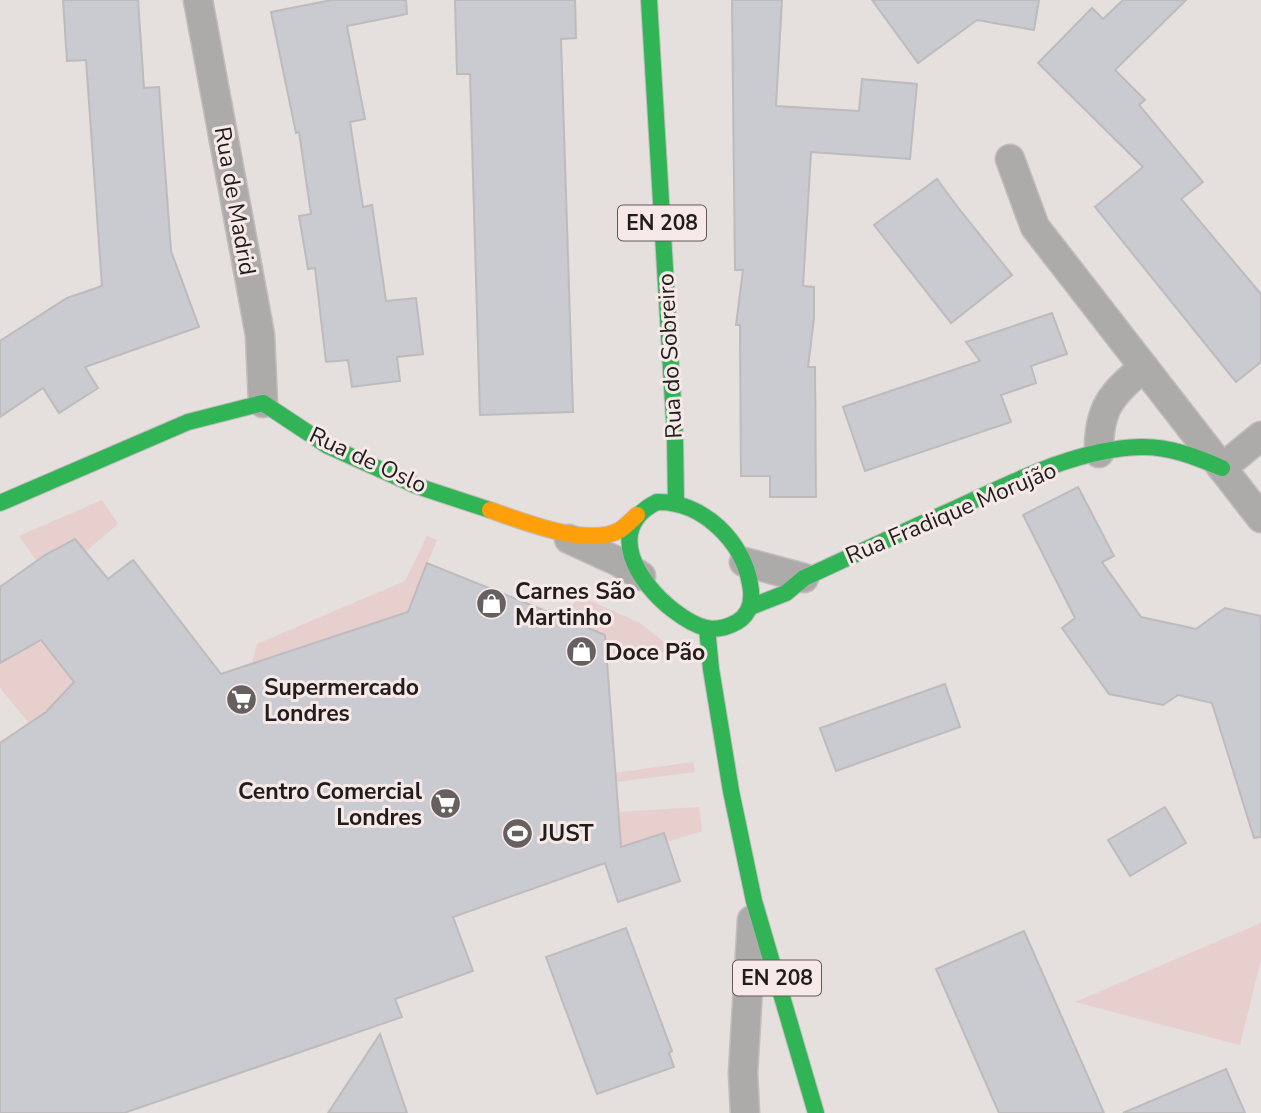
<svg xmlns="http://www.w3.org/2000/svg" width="1261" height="1113" viewBox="0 0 1261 1113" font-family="'Nunito Sans',sans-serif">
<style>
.green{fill:#e6cfcd}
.building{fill:#c9cbd0;stroke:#bdbbbc;stroke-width:2}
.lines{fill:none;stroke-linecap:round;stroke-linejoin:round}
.street-casing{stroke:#c1bdbc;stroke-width:31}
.fast-casing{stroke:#c1bdbc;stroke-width:18}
.slow-casing{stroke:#c1bdbc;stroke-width:18}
.street{stroke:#adaaaa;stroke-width:28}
.fast{stroke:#30b455;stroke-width:16}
.slow{stroke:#ff9f0a;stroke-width:16}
.labels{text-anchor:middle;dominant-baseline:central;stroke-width:6;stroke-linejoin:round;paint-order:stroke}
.shield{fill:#f6e9e8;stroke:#615a59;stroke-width:2}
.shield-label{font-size:21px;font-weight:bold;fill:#211d1c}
.street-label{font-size:23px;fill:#211d1c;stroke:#f6e9e8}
.poi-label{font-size:23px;font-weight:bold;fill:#211d1c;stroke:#f6e9e8;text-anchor:start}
</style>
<rect width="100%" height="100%" fill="#e5dfde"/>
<!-- green -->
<g class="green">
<path d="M 102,500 L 118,524 L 85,552 L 37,561 L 19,536 Z"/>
<path d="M 427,536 L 437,540 L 408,612 L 252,664 L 257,644 L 405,581 Z"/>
<path d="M 577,595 L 640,623 L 659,638 L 674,652 L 607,653 L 605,635 L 568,619 Z"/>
<path d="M 41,640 L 74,682 L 46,712 L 29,723 L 0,688 L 0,653 Z"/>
<path d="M 693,762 L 695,772 L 616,782 L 615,773 Z"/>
<path d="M 699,807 L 702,831 L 622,856 L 618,812 Z"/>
<path d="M 1261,923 L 1261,960 L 1240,1045 L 1075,1002 Z"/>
</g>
<!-- building -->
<g class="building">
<path d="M 63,0 L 138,0 L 144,88 L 159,87 L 171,251 L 199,327 L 85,367 L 98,388 L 59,413 L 43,388 L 0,417 L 0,341 L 67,298 L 102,286 L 86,60 L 67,61 Z"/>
<path d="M 332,0 L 406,0 L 407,14 L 347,26 L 365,119 L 350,122 L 363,207 L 372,205 L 386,301 L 416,298 L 423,354 L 397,357 L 400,381 L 352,387 L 348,360 L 326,362 L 315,268 L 308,269 L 299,216 L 311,214 L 299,132 L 296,133 L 271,12 Z"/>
<path d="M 455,0 L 575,0 L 576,38 L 561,39 L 573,412 L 480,415 L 470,74 L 457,74 Z"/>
<path d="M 732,0 L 782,0 L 776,106 L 859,111 L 862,79 L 917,84 L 910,159 L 811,152 L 803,286 L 814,287 L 814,318 L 808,367 L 815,367 L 816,497 L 770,497 L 770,476 L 741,476 L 740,325 L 736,325 L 743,270 L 735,270 Z"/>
<path d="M 872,0 L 1039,0 L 1034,30 L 977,20 L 918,63 Z"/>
<path d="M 1123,0 L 1186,0 L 1115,70 L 1145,100 L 1139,105 L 1203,182 L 1181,199 L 1261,294 L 1261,362 L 1236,382 L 1095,207 L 1143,167 L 1038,63 L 1092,8 L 1103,19 Z"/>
<path d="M 937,179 L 959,209 L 1012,275 L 951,323 L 874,225 Z"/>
<path d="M 1052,313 L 1067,354 L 1031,366 L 1036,383 L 1001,395 L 1011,422 L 865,471 L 843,407 L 980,361 L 966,342 Z"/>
<path d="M 1078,487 L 1114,556 L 1102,562 L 1141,617 L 1196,629 L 1225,608 L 1261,616 L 1261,837 L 1254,838 L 1212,703 L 1178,695 L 1163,705 L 1109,694 L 1062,628 L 1075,618 L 1023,515 Z"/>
<path d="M 75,539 L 108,579 L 133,560 L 221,674 L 408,612 L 427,563 L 605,635 L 621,847 L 664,833 L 680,881 L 618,902 L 605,863 L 453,917 L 473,971 L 395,999 L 402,1017 L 124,1113 L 0,1113 L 0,743 L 46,712 L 74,682 L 41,640 L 0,663 L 0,587 L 45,555 Z"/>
<path d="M 945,684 L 960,727 L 836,771 L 820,728 Z"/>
<path d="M 1165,807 L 1186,843 L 1130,876 L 1108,840 Z"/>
<path d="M 626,928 L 672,1051 L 669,1053 L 674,1067 L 597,1094 L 546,957 Z"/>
<path d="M 1024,931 L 1104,1113 L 999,1113 L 936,969 Z"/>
<path d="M 380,1034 L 407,1113 L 328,1113 Z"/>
<path d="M 1226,1069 L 1245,1113 L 1123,1113 Z"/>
</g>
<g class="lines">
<defs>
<g id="street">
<path d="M 198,0 L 260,335 L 263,403"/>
<path d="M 1010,159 L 1035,227 L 1261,518"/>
<path d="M 1099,453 C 1098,409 1111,394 1144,367"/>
<path d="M 1222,468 L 1261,436"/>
<path d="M 569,539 L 619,562 L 641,576"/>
<path d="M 744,562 L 804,578"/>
<path d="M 745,1113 L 743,1073 L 752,920"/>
</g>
<g id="fast">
<path d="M 649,0 L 675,436 L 676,503"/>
<path d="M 657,502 C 702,501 743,541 750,584 C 753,599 751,614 737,622 C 728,627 716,630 706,628 C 694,625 682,617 673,610 C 639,584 603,529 657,502 Z"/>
<path d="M 0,503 L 188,422 L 263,403 L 328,446 L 417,486 L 490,510"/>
<path d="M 750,607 L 786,593 L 804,578 C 856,554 907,530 959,507 C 1015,481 1077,449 1140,447 C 1169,446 1196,457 1222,468"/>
<path d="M 707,628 L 711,669 L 731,791 L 754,901 L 816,1113"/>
</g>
<path id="slow" d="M 490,510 C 522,521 588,548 620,530 C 626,526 632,520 637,515"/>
</defs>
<!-- street casing -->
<use href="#street" class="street-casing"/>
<!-- fast casing -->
<use href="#fast" class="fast-casing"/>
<!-- slow casing -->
<use href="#slow" class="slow-casing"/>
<!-- street -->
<use href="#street" class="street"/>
<!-- fast -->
<use href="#fast" class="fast"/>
<!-- slow -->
<use href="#slow" class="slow"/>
</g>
<!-- icons -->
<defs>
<symbol id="shop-disc" viewBox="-11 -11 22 22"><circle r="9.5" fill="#666160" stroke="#f6e9e8"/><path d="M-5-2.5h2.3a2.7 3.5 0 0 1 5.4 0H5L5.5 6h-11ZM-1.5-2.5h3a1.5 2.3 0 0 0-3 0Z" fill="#fff"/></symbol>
<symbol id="supermarket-disc" viewBox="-11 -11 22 22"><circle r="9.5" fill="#666160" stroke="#f6e9e8"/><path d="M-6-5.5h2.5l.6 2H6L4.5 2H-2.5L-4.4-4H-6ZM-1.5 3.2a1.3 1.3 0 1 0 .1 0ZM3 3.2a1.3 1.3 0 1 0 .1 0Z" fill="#fff"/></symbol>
<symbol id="stadium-disc" viewBox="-11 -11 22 22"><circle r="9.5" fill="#666160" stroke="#f6e9e8"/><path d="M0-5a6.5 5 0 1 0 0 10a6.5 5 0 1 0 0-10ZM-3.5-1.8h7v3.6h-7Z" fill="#fff"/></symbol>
</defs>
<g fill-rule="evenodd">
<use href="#shop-disc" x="474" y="586" width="35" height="35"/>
<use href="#shop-disc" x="564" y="634" width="35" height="35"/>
<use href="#supermarket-disc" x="224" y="682" width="35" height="35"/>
<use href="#supermarket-disc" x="428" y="786" width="35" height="35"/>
<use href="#stadium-disc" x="500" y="816" width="35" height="35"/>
</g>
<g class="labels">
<!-- shield labels -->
<g class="shield">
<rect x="618" y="205.5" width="88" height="35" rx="5"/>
<rect x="733" y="960.5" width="88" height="35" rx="5"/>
</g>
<g class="shield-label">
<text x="662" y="223">EN 208</text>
<text x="777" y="978">EN 208</text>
</g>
<!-- street labels -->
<g class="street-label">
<text transform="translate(235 201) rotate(80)">Rua de Madrid</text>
<text transform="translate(670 356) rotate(-93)">Rua do Sobreiro</text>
<text transform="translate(368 460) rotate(25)">Rua de Oslo</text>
<text transform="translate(951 513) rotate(-23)">Rua Fradique Morujão</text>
</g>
<!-- poi labels -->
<g class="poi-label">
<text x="515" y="591">Carnes São<tspan x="515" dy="26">Martinho</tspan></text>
<text x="605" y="652">Doce Pão</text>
<text x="264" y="687">Supermercado<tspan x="264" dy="26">Londres</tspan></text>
<text x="422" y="791" text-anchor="end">Centro Comercial<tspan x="422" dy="26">Londres</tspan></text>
<text x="540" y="833">JUST</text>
</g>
</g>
</svg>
